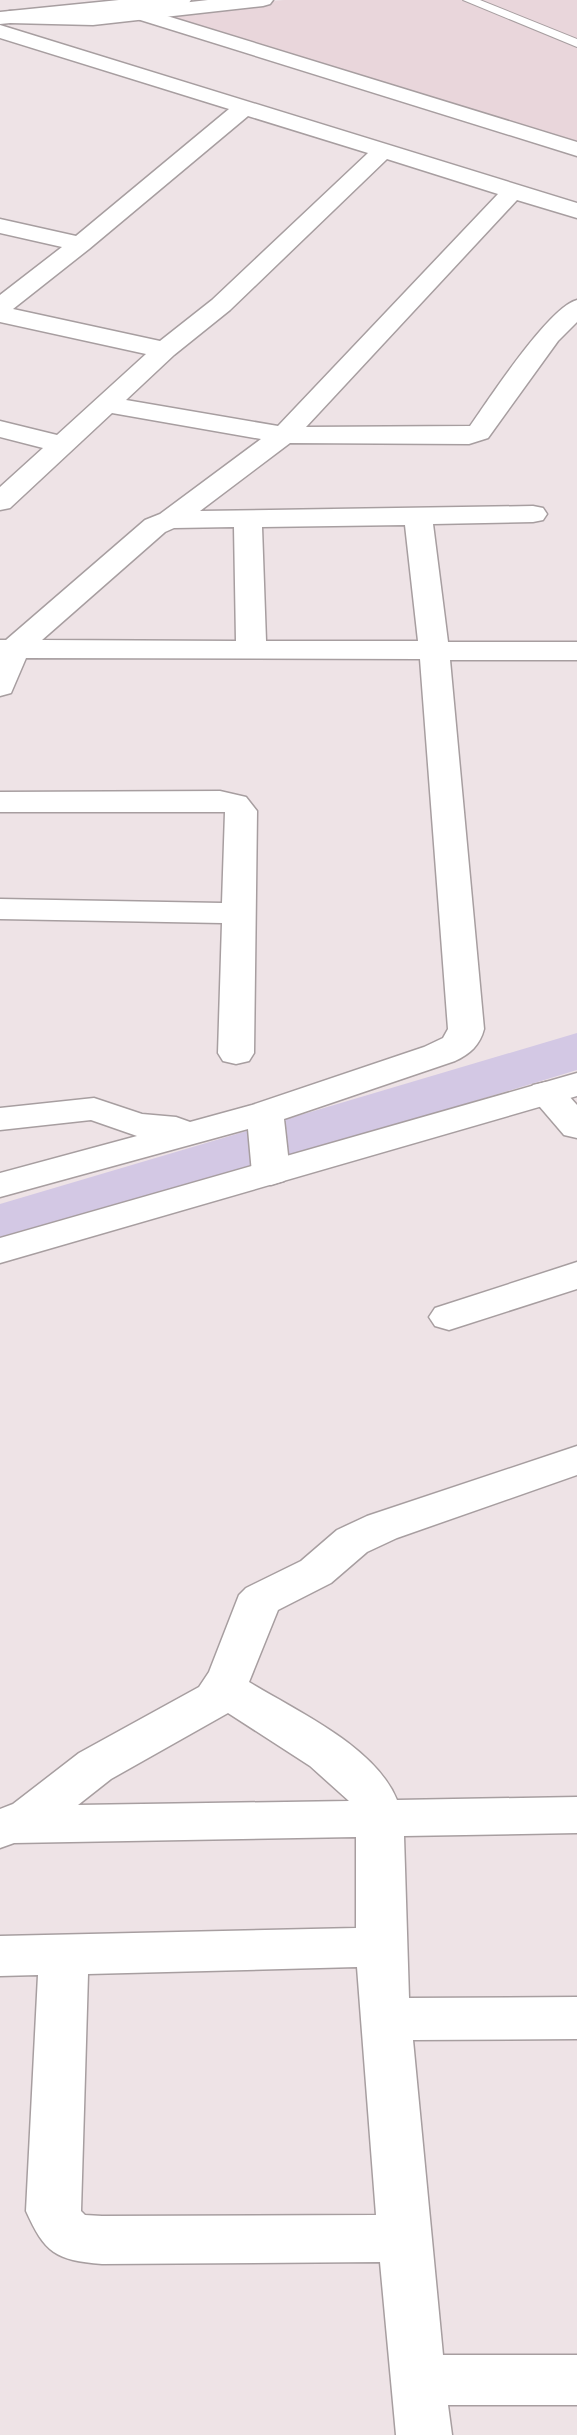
<svg xmlns="http://www.w3.org/2000/svg" width="577" height="2435" viewBox="0 0 577 2435" font-family="Ubuntu,sans-serif">
<style>
.built{fill:#e9d6db}
.lines{fill:none;stroke-linecap:round;stroke-linejoin:round}
.river{fill:#d3c8e4;fill-rule:evenodd}
.service-casing{stroke:#a79ea0;stroke-width:2}
.minor-casing{stroke:#a79ea0;stroke-width:3}
.tertiary-casing{stroke:#a79ea0;stroke-width:3}
.trunk-casing{stroke:#a79ea0;stroke-width:3}
.service{fill:#fff;fill-rule:evenodd}
.minor{fill:#fff;fill-rule:evenodd}
.tertiary{fill:#fff;fill-rule:evenodd}
.trunk{fill:#fff;fill-rule:evenodd}
</style>
<rect width="100%" height="100%" fill="#eee3e6"/>
<!-- built -->
<path class="built" d="M 284,0 L 577,0 L 577,143 L 152,15 Z"/>
<g class="lines">
<!-- river -->
<path class="river" d="M 577,1033 L 577,1070 L 0,1245 L 0,1204 Z"/>
<defs>
<path id="service" d="M 463,0 L 480,0 L 577,39 L 577,47 Z"/>
<g id="minor">
<path d="M 141,8 L 577,142 L 577,156 L 134,18 L 131,14 L 134,10 Z"/>
<path d="M 0,25 L 577,203 L 577,218 L 517,200 L 306,427 L 470,426 C 489,399 549,307 577,300 L 577,322 L 558,341 L 488,438 L 469,444 L 290,443 L 200,511 L 533,506 L 543,508 L 547,514 L 543,520 L 533,522 L 433,524 L 448,642 L 577,642 L 577,660 L 450,660 L 484,1029 C 480,1045 470,1054 455,1061 L 284,1119 L 290,1173 L 284,1181 L 271,1185 L 258,1181 L 252,1173 L 248,1129 L 0,1197 L 0,1173 L 137,1136 L 91,1120 L 0,1130 L 0,1108 L 94,1098 L 142,1114 L 176,1117 L 190,1122 L 252,1105 L 424,1047 L 443,1038 L 448,1029 L 420,659 L 26,658 L 11,693 L 0,696 L 0,640 L 6,640 L 145,520 L 160,514 L 261,439 L 112,413 L 10,508 L 0,510 L 0,487 L 43,448 L 0,437 L 0,421 L 57,435 L 146,354 L 0,322 L 0,295 L 62,247 L 0,233 L 0,219 L 76,236 L 229,109 L 0,38 ZM 248,116 L 368,153 L 212,300 L 160,341 L 13,309 L 89,249 ZM 387,159 L 498,194 L 278,426 L 126,400 L 174,355 L 230,310 ZM 405,525 L 418,641 L 266,641 L 262,527 ZM 234,527 L 236,641 L 42,640 L 165,532 L 174,528 Z"/>
<path d="M 220,791 L 246,797 L 257,811 L 254,1053 L 249,1061 L 236,1064 L 223,1061 L 218,1053 L 222,923 L 0,919 L 0,899 L 222,903 L 225,812 L 0,812 L 0,792 Z"/>
<path d="M 546,1082 L 559,1085 L 577,1105 L 577,1138 L 564,1135 L 528,1093 L 533,1085 Z"/>
<path d="M 577,1262 L 577,1289 L 449,1330 L 435,1326 L 429,1317 L 435,1308 Z"/>
<path d="M 577,1446 L 577,1475 L 397,1538 L 367,1552 L 331,1583 L 278,1610 L 249,1682 C 296,1711 375,1746 397,1800 L 577,1797 L 577,1833 L 404,1836 L 409,1998 L 577,1997 L 577,2039 L 413,2040 L 443,2355 L 577,2355 L 577,2405 L 448,2405 L 452,2435 L 396,2435 L 380,2262 L 102,2264 C 55,2260 45,2253 26,2211 L 38,1975 L 0,1976 L 0,1936 L 356,1928 L 356,1837 L 14,1843 L 0,1848 L 0,1809 L 13,1804 L 79,1753 L 199,1687 L 209,1672 L 239,1595 L 246,1588 L 301,1561 L 337,1530 L 367,1516 ZM 228,1713 L 310,1766 L 349,1801 L 78,1805 L 111,1779 ZM 357,1967 L 376,2215 L 102,2216 L 85,2215 L 81,2211 L 88,1974 Z"/>
</g>
<g id="tertiary">
<path d="M 208,0 L 273,0 L 270,4 L 263,6 L 93,25 L 10,23 L 0,17 L 3,13 L 10,11 L 93,13 Z"/>
<path d="M 577,1073 L 577,1096 L 0,1263 L 0,1238 Z"/>
</g>
<path id="trunk" d="M 119,0 L 191,0 L 188,4 L 181,6 L 0,24 L 0,12 Z"/>
</defs>
<!-- service casing -->
<use href="#service" class="service-casing"/>
<!-- minor casing -->
<use href="#minor" class="minor-casing"/>
<!-- tertiary casing -->
<use href="#tertiary" class="tertiary-casing"/>
<!-- trunk casing -->
<use href="#trunk" class="trunk-casing"/>
<!-- service -->
<use href="#service" class="service"/>
<!-- minor -->
<use href="#minor" class="minor"/>
<!-- tertiary -->
<use href="#tertiary" class="tertiary"/>
<!-- trunk -->
<use href="#trunk" class="trunk"/>
</g>
</svg>
